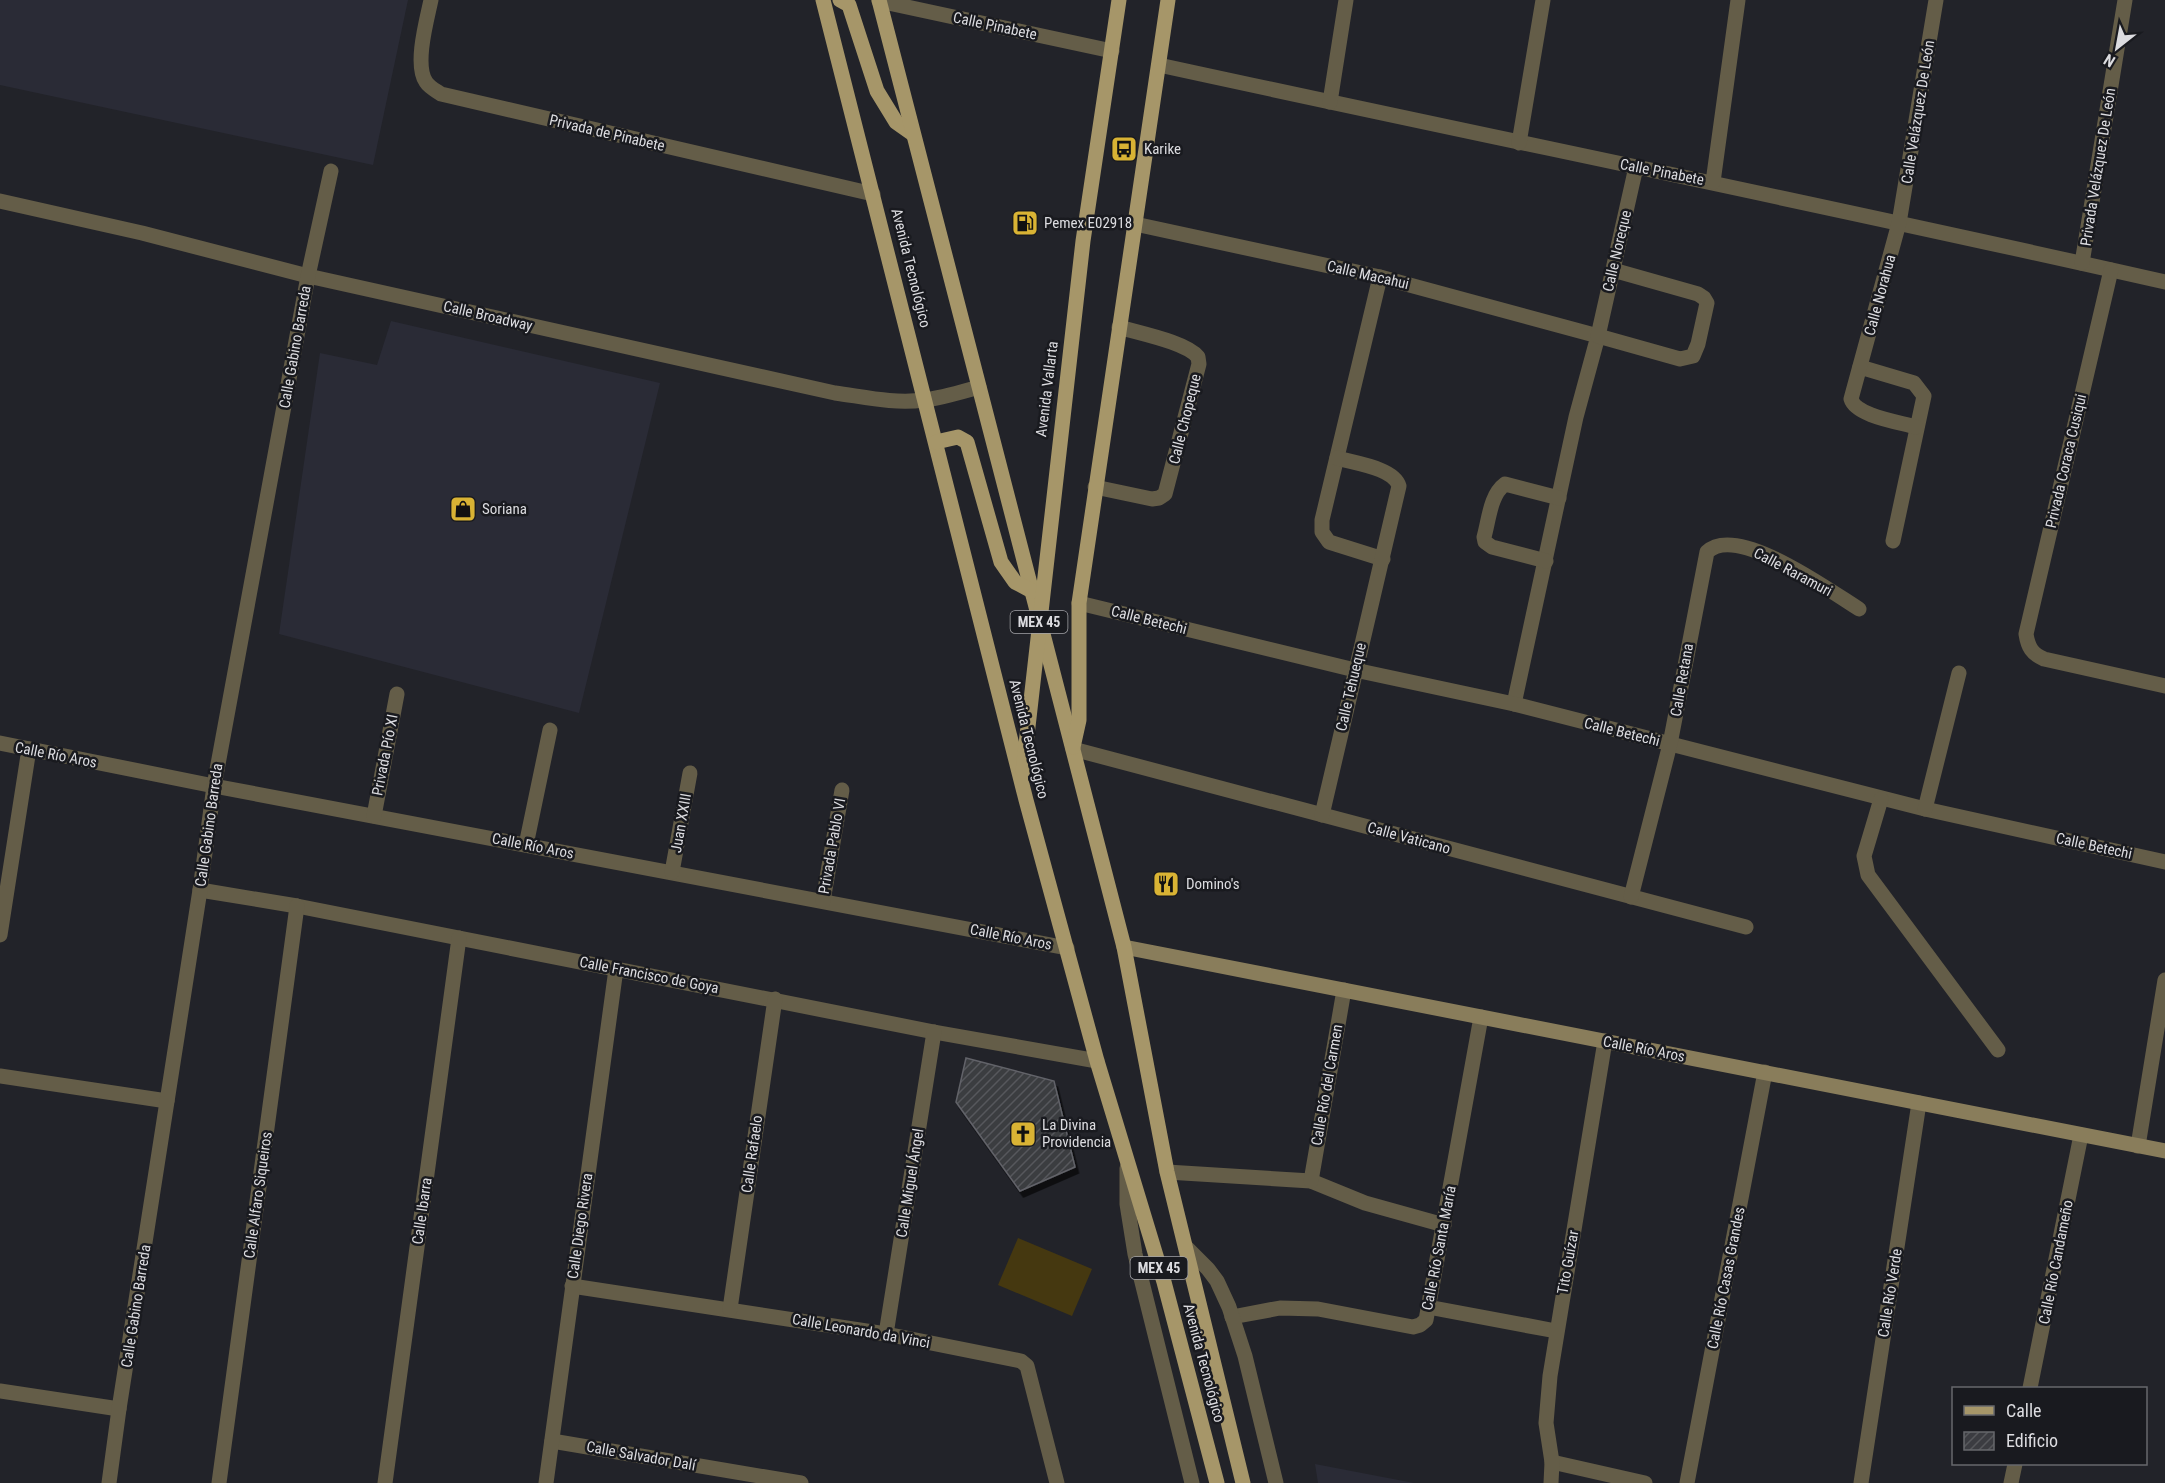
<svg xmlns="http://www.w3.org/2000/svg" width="2165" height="1483" viewBox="0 0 2165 1483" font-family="'Roboto Condensed',sans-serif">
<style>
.built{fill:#2a2b36}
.garden{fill:#453810}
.building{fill:url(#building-hatch);stroke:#626369;stroke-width:1.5;filter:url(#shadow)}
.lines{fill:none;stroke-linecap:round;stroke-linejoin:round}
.minor{stroke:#645d48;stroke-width:15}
.tertiary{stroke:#645d48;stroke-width:15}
.secondary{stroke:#897d5b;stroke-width:15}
.primary{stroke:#a69669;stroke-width:15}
.labels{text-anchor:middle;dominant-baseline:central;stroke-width:5;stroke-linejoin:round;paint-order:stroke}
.shield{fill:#191a1f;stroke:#a2a2a6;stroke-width:1.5}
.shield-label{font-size:14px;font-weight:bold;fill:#dcdce0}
.street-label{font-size:15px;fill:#dcdce0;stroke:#191a1f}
.poi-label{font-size:15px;fill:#dcdce0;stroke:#191a1f;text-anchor:start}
</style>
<defs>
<pattern id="building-hatch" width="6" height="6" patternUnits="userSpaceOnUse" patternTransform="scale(1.5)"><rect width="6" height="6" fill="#3b3c41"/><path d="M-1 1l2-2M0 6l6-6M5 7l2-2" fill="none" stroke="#57585c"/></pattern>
<filter id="shadow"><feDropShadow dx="3.5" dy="6" stdDeviation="0" flood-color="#0009"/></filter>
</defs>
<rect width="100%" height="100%" fill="#222329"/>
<!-- built -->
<g class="built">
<path d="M 0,0 L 408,0 L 373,165 L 0,85 Z"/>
<path d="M 391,321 L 660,383 L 579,713 L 279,634 L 320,353 L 377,365 Z"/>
<path d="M 1315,1464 L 1414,1483 L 1318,1483 Z"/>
</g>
<!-- garden -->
<path class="garden" d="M 1018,1238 L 1092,1269 L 1072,1316 L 998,1285 Z"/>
<!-- building -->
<path class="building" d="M 966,1058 L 1054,1081 L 1075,1167 L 1020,1191 L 956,1102 Z"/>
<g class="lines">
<!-- minor -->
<g class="minor">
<path d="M 431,0 C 427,19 414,65 426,82 C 429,87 435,90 441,94 L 873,194"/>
<path d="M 879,1 L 1112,51"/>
<path d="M 1159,65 C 1494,138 1830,206 2165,282"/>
<path d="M 1330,102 L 1346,0"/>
<path d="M 1519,143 L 1543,0"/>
<path d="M 1713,182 L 1738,0"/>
<path d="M 0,201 L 142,233 L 308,276 L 835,393 C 865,397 894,404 924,400 C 942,398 961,392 979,387"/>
<path d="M 1135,224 L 1380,277 L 1598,336 L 1576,417 L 1514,704"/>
<path d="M 2082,263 L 2125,0"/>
<path d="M 1613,270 L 1698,294 L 1704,298 L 1707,303 L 1698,344 L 1693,356 L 1680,359 L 1598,336 L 1636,167"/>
<path d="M 2111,270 L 2026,634 C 2028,647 2032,654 2044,659 L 2165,686"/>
<path d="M 1380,277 L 1322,520 L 1322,532 L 1329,542 L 1383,559"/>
<path d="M 1860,367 L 1914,383 L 1924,396 L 1893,541"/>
<path d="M 1916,427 C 1899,422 1856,416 1851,399 L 1899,223 L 1936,0"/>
<path d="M 1095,487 L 1152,499 L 1159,498 L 1165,494 L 1199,364 L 1198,357 C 1186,342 1138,333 1119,327"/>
<path d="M 1546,561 L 1492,547 L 1485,542 L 1484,537 C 1489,520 1490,495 1505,484 L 1559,498"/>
<path d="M 1079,603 L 1355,670 L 1514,704 L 1925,809 L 2165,862"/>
<path d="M 0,743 L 214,786 L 1067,948"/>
<path d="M 1073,749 L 1746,927"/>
<path d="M 1881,799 L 1864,856 L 1868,875 L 1998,1050"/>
<path d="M 1925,809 L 1959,673"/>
<path d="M 1322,815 L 1399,486 C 1394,468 1354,463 1337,458"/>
<path d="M 374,816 L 397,694"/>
<path d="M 526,845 L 550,730"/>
<path d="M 672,872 L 690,773"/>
<path d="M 200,890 L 297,906 L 934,1032 L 1097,1061"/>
<path d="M 1631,897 L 1670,744 L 1707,552 C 1737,523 1830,591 1859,609"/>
<path d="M 823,901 L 842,790"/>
<path d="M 0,935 L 29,749"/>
<path d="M 0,1076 L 167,1101"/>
<path d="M 1167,1172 L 1311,1181 L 1365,1203 L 1444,1225"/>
<path d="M 1311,1181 L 1344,990"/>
<path d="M 572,1286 L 886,1334 L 1021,1361 L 1027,1366 L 1057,1483"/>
<path d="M 1428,1307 L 1556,1331"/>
<path d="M 730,1309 L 775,999"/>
<path d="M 1232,1317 L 1280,1308 L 1318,1309 L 1413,1327 L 1420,1325 L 1426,1320 L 1481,1017"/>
<path d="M 886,1334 L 934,1032"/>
<path d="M 2030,1388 L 2081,1135"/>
<path d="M 0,1391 L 119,1409"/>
<path d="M 552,1441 L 801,1483"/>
<path d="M 1552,1462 L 1645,1483"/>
<path d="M 109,1483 L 119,1409 L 200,890 L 214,786 L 308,276 L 331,171"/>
<path d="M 219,1483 L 297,906"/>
<path d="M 385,1483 L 459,938"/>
<path d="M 546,1483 L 616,969"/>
<path d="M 1551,1483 L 1552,1462 L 1546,1423 L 1550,1376 L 1605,1041"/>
<path d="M 1687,1483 L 1765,1072"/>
<path d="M 1861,1483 L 1919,1103"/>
<path d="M 2011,1483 L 2015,1464"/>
</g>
<!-- tertiary -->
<g class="tertiary">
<path d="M 2138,1146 L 2165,980"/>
<path d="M 1127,1168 L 1127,1204 L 1135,1254 L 1192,1483"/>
<path d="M 1186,1247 L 1208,1269 L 1217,1281 L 1229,1307 L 1245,1356 L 1276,1483"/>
</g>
<!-- secondary -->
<path class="secondary" d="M 1124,947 L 2165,1151"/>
<!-- primary -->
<g class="primary">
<path d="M 823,0 L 1026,800 L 1097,1061 L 1164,1282 L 1217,1483"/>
<path d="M 840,0 L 849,5 L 877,91 L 896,122 L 913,134"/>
<path d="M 879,0 L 1124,947 L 1167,1172 L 1243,1483"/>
<path d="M 936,442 L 958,437 L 967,442 L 1001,562 L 1015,582 L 1032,591"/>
<path d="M 1073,747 L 1079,720 L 1079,603 L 1168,0"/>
<path d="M 1023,771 L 1083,241 L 1119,0"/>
</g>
</g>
<!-- icons -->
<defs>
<symbol id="bus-square" viewBox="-11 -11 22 22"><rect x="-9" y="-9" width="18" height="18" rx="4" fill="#d9b334" stroke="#191a1f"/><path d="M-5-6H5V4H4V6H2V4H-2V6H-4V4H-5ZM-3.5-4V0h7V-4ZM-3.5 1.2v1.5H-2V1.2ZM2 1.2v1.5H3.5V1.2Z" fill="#111"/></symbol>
<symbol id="fuel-square" viewBox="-11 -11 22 22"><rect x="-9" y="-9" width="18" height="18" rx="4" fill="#d9b334" stroke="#191a1f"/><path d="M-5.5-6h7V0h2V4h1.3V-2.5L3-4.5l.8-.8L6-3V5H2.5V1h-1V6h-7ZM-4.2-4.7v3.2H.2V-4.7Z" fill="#111"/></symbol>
<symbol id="shop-square" viewBox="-11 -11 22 22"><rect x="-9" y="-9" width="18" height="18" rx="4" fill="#d9b334" stroke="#191a1f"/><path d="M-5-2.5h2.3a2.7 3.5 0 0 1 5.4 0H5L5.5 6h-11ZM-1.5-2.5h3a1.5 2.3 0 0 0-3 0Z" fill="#111"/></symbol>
<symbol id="restaurant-square" viewBox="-11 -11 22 22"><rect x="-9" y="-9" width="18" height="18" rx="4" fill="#d9b334" stroke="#191a1f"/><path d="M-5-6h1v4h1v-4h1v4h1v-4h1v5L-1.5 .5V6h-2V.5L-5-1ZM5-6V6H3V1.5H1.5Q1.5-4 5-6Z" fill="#111"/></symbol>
<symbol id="church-square" viewBox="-11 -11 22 22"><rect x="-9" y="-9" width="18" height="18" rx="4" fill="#d9b334" stroke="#191a1f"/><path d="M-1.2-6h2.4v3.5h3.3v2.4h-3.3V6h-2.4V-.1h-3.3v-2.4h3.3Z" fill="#111"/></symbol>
</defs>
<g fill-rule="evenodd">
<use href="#bus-square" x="1109" y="134" width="30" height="30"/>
<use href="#fuel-square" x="1010" y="208" width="30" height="30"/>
<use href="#shop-square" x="448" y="494" width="30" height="30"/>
<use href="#restaurant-square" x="1151" y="869" width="30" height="30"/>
<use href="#church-square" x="1008" y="1119" width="30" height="30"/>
</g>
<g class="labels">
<!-- shield labels -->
<g class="shield">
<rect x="1010.5" y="611" width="57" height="22" rx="4.5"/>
<rect x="1130.5" y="1257" width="57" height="22" rx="4.5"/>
</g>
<g class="shield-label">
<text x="1039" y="622">MEX 45</text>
<text x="1159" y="1268">MEX 45</text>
</g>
<!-- street labels -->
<g class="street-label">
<text transform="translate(995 26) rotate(12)">Calle Pinabete</text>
<text transform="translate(1918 112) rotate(-81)">Calle Velázquez De León</text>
<text transform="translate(607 133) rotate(13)">Privada de Pinabete</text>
<text transform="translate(2098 167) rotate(-81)">Privada Velázquez De León</text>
<text transform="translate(1662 172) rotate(11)">Calle Pinabete</text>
<text transform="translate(1617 251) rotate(-77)">Calle Noreque</text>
<text transform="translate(911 268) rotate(76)">Avenida Tecnológico</text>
<text transform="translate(1368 275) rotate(13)">Calle Macahui</text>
<text transform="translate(1880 295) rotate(-75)">Calle Norahua</text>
<text transform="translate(488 316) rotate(13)">Calle Broadway</text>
<text transform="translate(295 347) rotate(-80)">Calle Gabino Barreda</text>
<text transform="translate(1047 389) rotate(-83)">Avenida Vallarta</text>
<text transform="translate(1185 419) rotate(-76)">Calle Chopeque</text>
<text transform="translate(2066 461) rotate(-77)">Privada Coraca Cusiqui</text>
<text transform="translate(1793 572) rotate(28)">Calle Raramuri</text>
<text transform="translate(1149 620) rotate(14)">Calle Betechi</text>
<text transform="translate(1682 680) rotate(-80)">Calle Retana</text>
<text transform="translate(1351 687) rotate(-77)">Calle Tehueque</text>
<text transform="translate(1622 732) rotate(14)">Calle Betechi</text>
<text transform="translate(1029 739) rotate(76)">Avenida Tecnológico</text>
<text transform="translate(56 755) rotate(11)">Calle Río Aros</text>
<text transform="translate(385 755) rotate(-79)">Privada Pío XI</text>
<text transform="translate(681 823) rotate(-80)">Juan XXIII</text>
<text transform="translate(209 825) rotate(-82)">Calle Gabino Barreda</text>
<text transform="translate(1409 838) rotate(15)">Calle Vaticano</text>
<text transform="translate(533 846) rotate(11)">Calle Río Aros</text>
<text transform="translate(832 846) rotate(-80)">Privada Pablo VI</text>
<text transform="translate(2094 846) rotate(12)">Calle Betechi</text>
<text transform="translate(1011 937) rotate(11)">Calle Río Aros</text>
<text transform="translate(649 975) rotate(11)">Calle Francisco de Goya</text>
<text transform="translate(1644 1049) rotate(11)">Calle Río Aros</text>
<text transform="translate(1327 1085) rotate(-80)">Calle Río del Carmen</text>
<text transform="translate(752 1154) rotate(-82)">Calle Rafaelo</text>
<text transform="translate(910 1183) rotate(-81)">Calle Miguel Ángel</text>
<text transform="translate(258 1195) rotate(-82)">Calle Alfaro Siqueiros</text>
<text transform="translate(422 1211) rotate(-82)">Calle Ibarra</text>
<text transform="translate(580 1226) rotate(-82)">Calle Diego Rivera</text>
<text transform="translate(1439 1248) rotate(-79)">Calle Río Santa María</text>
<text transform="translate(1568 1262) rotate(-80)">Tito Guízar</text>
<text transform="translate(2056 1262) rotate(-79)">Calle Río Candameño</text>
<text transform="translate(1726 1278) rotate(-79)">Calle Río Casas Grandes</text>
<text transform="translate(1890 1293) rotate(-81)">Calle Río Verde</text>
<text transform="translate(136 1306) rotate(-81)">Calle Gabino Barreda</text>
<text transform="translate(861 1331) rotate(10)">Calle Leonardo da Vinci</text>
<text transform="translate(1204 1363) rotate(75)">Avenida Tecnológico</text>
<text transform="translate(641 1456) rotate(10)">Calle Salvador Dalí</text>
</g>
<!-- poi labels -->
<g class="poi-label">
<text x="1144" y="149">Karike</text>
<text x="1044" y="223">Pemex E02918</text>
<text x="482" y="509">Soriana</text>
<text x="1186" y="884">Domino's</text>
<text x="1042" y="1125">La Divina<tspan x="1042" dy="17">Providencia</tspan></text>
</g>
</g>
<!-- legend -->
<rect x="1952" y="1387" width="195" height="78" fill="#191a1f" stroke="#67686c" stroke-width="1.5"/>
<rect x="1964" y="1406" width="30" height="9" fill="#a69669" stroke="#67686c" stroke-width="1.5"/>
<text x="2006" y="1417" font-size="18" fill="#dcdce0">Calle</text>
<rect x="1964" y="1432" width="30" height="18" fill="url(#building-hatch)" stroke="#67686c" stroke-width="1.5"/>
<text x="2006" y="1447" font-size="18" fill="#dcdce0">Edificio</text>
<!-- north arrow -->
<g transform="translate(2117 48) rotate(211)" stroke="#191a1f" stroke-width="4.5" paint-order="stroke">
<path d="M0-4.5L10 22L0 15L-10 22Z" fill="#dcdce0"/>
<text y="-9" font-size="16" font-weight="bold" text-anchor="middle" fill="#dcdce0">N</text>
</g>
</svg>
